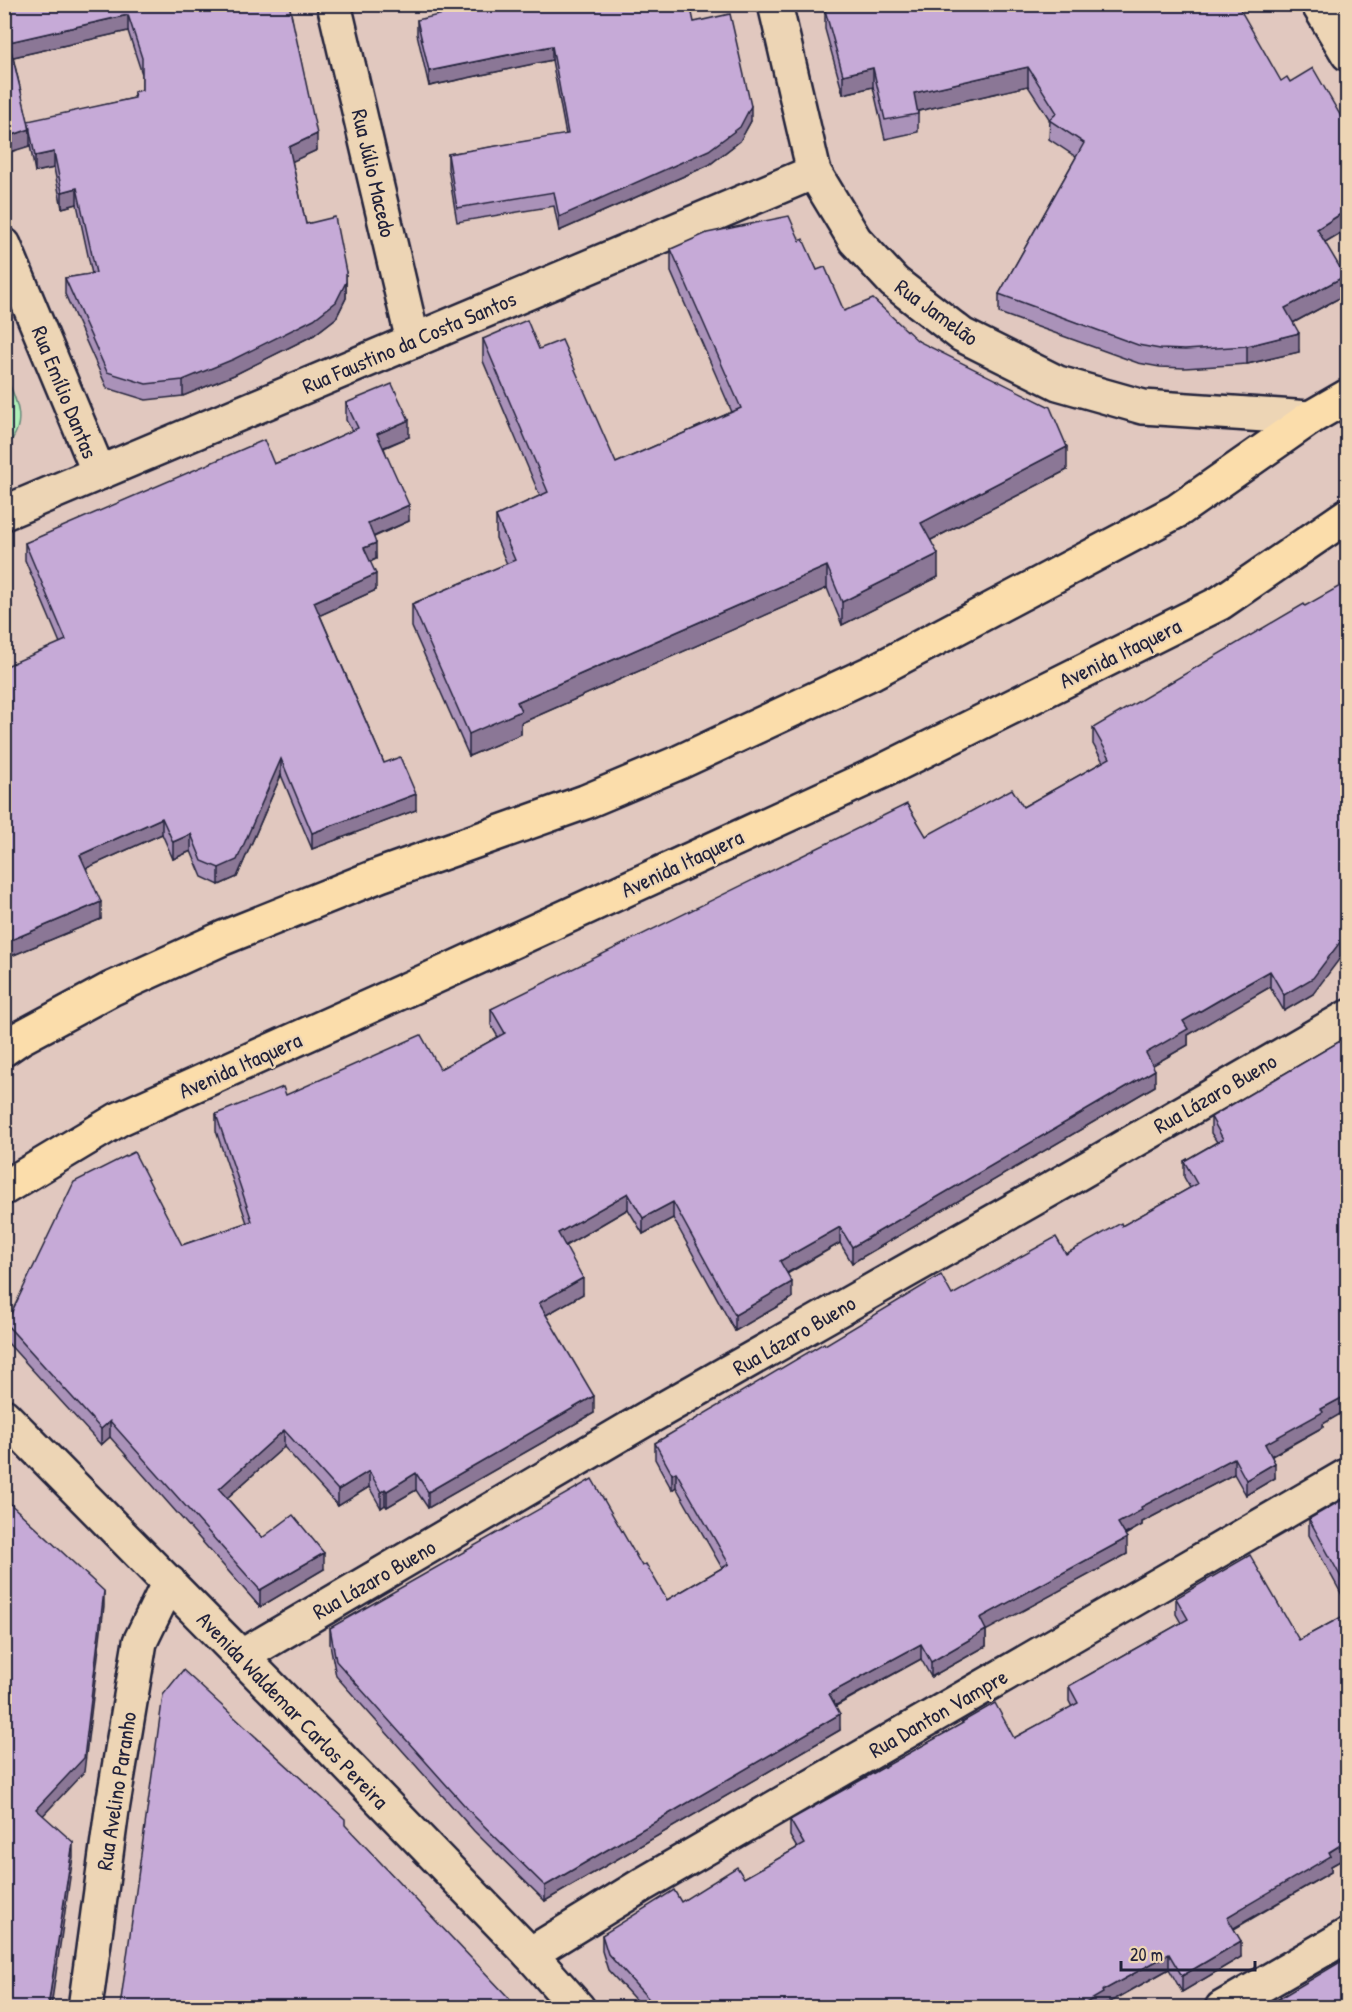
<svg xmlns="http://www.w3.org/2000/svg" width="1352" height="2012" viewBox="0 0 1352 2012" font-family="'Patrick Hand',sans-serif">
<style>
.green{fill:#aff0b9;stroke:#68897a;stroke-width:1.5}
.lines{fill:none;stroke-linecap:round;stroke-linejoin:round}
.minor-casing{stroke:#22223b;stroke-width:38}
.major-casing{stroke:#22223b;stroke-width:38}
.minor{stroke:#edd5b5;stroke-width:33}
.major{stroke:#fbddab;stroke-width:33}
.wall{fill:#aa92b9;stroke:#22223b;stroke-width:1.5;fill-rule:evenodd}
.shaded-wall{fill:#8b7796;stroke:#22223b;stroke-width:1.5}
.building{fill:#c6aad7;stroke:#22223b;stroke-width:1.5}
.labels{text-anchor:middle;dominant-baseline:central;stroke-width:4.5;stroke-linejoin:round;paint-order:stroke}
.street-label{font-size:22px;fill:#22223b;stroke:#edd5b5}
</style>
<rect width="100%" height="100%" fill="#e1c8bf"/>
<filter id="ink" filterUnits="userSpaceOnUse"><feTurbulence type="fractalNoise" baseFrequency=".0167" numOctaves="2"/><feDisplacementMap in="SourceGraphic" scale="12" xChannelSelector="R" yChannelSelector="G"/><feConvolveMatrix kernelMatrix="1 2 1 2 8 2 1 2 1" color-interpolation-filters="sRGB"/></filter>
<g filter="url(#ink)">
<!-- green -->
<path class="green" d="M 4,372 C 16,400 30,423 5,448 Z"/>
<g class="lines">
<defs>
<g id="minor">
<path d="M 334,4 L 413,341"/>
<path d="M 775,4 L 814,172 L 855,240 L 894,282 L 962,335 L 1058,383 L 1143,407 L 1310,418"/>
<path d="M 1318,4 L 1348,54"/>
<path d="M 4,245 L 99,473"/>
<path d="M 4,513 L 814,172"/>
<path d="M 4,1416 L 286,1702 L 530,1954 L 578,2008"/>
<path d="M 242,1656 L 644,1420 L 1072,1177 L 1348,1017"/>
<path d="M 530,1954 L 642,1885 L 1348,1475"/>
<path d="M 85,2008 L 112,1810 L 140,1642 L 169,1582"/>
<path d="M 1222,2008 L 1348,1935"/>
</g>
<g id="major">
<path d="M 4,1049 L 20,1038 L 111,989 L 223,938 L 380,875 L 585,802 L 680,762 L 873,672 L 1177,511 L 1310,418 L 1348,396"/>
<path d="M 4,1188 L 119,1119 L 450,970 L 881,772 L 1220,603 L 1348,515"/>
</g>
</defs>
<!-- minor casing -->
<use href="#minor" class="minor-casing"/>
<!-- major casing -->
<use href="#major" class="major-casing"/>
<!-- minor -->
<use href="#minor" class="minor"/>
<!-- major -->
<use href="#major" class="major"/>
</g>
<!-- wall -->
<g class="wall">
<path d="M 4,4 L 289,4 L 317,150 L 292,161 L 306,224 L 346,272 L 346,298 L 336,318 L 314,335 L 234,375 L 183,396 L 146,400 L 107,388 L 65,294 L 65,278 L 92,274 L 77,204 L 62,208 L 54,168 L 35,172 L 30,145 L 10,152 L 4,138 ZM 128,31 L 142,74 L 142,90 L 134,92 L 134,98 L 28,123 L 13,57 Z"/>
<path d="M 1237,4 L 1347,229 L 1325,242 L 1345,295 L 1293,323 L 1299,352 L 1247,364 L 1185,368 L 1160,367 L 1138,363 L 999,313 L 999,294 L 1076,157 L 1049,139 L 1050,120 L 1028,86 L 918,111 L 918,132 L 885,139 L 873,87 L 843,94 L 825,29 L 825,10 Z"/>
<path d="M 417,20 L 694,22 L 751,121 L 740,141 L 709,165 L 559,231 L 554,206 L 457,222 L 448,168 L 448,154 L 566,135 L 552,60 L 429,86 L 417,34 Z"/>
<path d="M 800,241 L 817,270 L 844,311 L 918,341 L 1067,470 L 931,540 L 938,577 L 842,625 L 827,588 L 521,723 L 521,734 L 469,756 L 412,627 L 412,604 L 507,564 L 496,538 L 496,516 L 540,496 L 483,361 L 483,339 L 539,349 L 616,463 L 732,412 L 671,272 L 671,249 Z"/>
<path d="M 346,403 L 409,437 L 384,448 L 409,521 L 374,537 L 376,559 L 370,562 L 376,590 L 320,615 L 384,763 L 416,810 L 312,849 L 281,775 L 237,877 L 219,885 L 202,877 L 191,851 L 173,859 L 162,834 L 86,868 L 101,919 L 4,959 L 60,643 L 25,560 L 25,543 L 274,464 L 307,451 L 352,431 L 346,420 Z"/>
<path d="M 1093,728 L 1313,994 L 1284,1011 L 1270,987 L 1240,1004 L 1188,1035 L 1188,1045 L 1153,1065 L 1155,1086 L 852,1263 L 840,1243 L 787,1274 L 792,1298 L 735,1331 L 673,1218 L 643,1234 L 628,1209 L 565,1246 L 583,1294 L 546,1315 L 594,1413 L 428,1508 L 416,1490 L 387,1507 L 385,1505 L 381,1508 L 369,1487 L 338,1506 L 284,1447 L 227,1498 L 262,1538 L 324,1569 L 260,1607 L 110,1437 L 101,1445 L 6,1341 L 6,1324 L 182,1245 L 247,1223 L 216,1131 L 216,1114 L 286,1095 L 440,1069 L 498,1037 L 491,1025 L 491,1009 L 926,836 L 1023,807 L 1103,762 L 1093,744 Z"/>
<path d="M 1347,1037 L 1323,1427 L 1272,1456 L 1275,1478 L 1246,1495 L 1234,1474 L 1142,1522 L 1142,1525 L 1125,1535 L 1127,1554 L 986,1630 L 986,1646 L 931,1677 L 921,1659 L 836,1706 L 840,1730 L 545,1901 L 474,1831 L 336,1676 L 330,1644 L 330,1628 L 642,1566 L 667,1600 L 722,1568 L 676,1487 L 672,1490 L 655,1459 L 655,1443 L 825,1345 L 952,1295 L 1066,1254 L 1122,1226 L 1190,1188 L 1184,1177 L 1184,1161 L 1217,1142 L 1211,1133 L 1211,1117 Z"/>
<path d="M 1347,1497 L 1347,1604 L 1309,1535 L 1309,1519 Z"/>
<path d="M 1176,1598 L 1299,1640 L 1347,1614 L 1347,1857 L 1331,1866 L 1331,1872 L 1234,1929 L 1241,1957 L 1182,1992 L 1169,1969 L 1103,2006 L 1103,2007 L 642,2007 L 608,1970 L 602,1951 L 602,1935 L 681,1902 L 744,1878 L 797,1848 L 790,1836 L 790,1820 L 962,1724 L 962,1722 L 1014,1738 L 1072,1707 L 1069,1701 L 1069,1686 L 1181,1623 L 1176,1614 Z"/>
</g>
<!-- shaded-wall -->
<g class="shaded-wall">
<path d="M 128,15 L 128,31 L 9,58 L 9,42 Z"/>
<path d="M 552,46 L 552,60 L 429,86 L 429,71 Z"/>
<path d="M 1028,67 L 1028,86 L 914,112 L 914,93 Z"/>
<path d="M 873,68 L 873,87 L 843,94 L 843,75 Z"/>
<path d="M 751,106 L 751,121 L 740,141 L 709,165 L 559,231 L 559,217 Z"/>
<path d="M 30,129 L 30,146 L 10,152 L 10,136 Z"/>
<path d="M 317,134 L 317,150 L 289,163 L 289,147 Z"/>
<path d="M 54,152 L 54,168 L 35,172 L 35,156 Z"/>
<path d="M 77,188 L 77,204 L 62,208 L 62,192 Z"/>
<path d="M 1347,210 L 1347,229 L 1317,247 L 1317,229 Z"/>
<path d="M 1345,276 L 1345,295 L 1285,327 L 1285,308 Z"/>
<path d="M 346,282 L 346,298 L 336,318 L 314,335 L 234,375 L 183,396 L 183,380 Z"/>
<path d="M 1299,333 L 1299,352 L 1247,364 L 1247,346 Z"/>
<path d="M 409,420 L 409,437 L 377,450 L 377,434 Z"/>
<path d="M 1067,447 L 1067,470 L 921,545 L 921,523 Z"/>
<path d="M 409,505 L 409,521 L 368,539 L 368,523 Z"/>
<path d="M 376,543 L 376,559 L 364,564 L 364,548 Z"/>
<path d="M 938,554 L 938,577 L 842,625 L 842,602 Z"/>
<path d="M 827,566 L 827,588 L 521,723 L 521,734 L 469,756 L 469,734 L 517,702 Z"/>
<path d="M 376,574 L 376,590 L 314,618 L 314,602 Z"/>
<path d="M 281,759 L 281,775 L 237,877 L 219,885 L 219,868 Z"/>
<path d="M 416,794 L 416,810 L 312,849 L 312,833 Z"/>
<path d="M 162,818 L 162,834 L 80,871 L 80,855 Z"/>
<path d="M 191,834 L 191,851 L 173,859 L 173,842 Z"/>
<path d="M 101,902 L 101,919 L 4,959 L 4,943 Z"/>
<path d="M 1347,933 L 1347,949 L 1313,994 L 1284,1011 L 1284,995 Z"/>
<path d="M 1270,971 L 1270,987 L 1188,1035 L 1188,1045 L 1146,1069 L 1146,1053 L 1183,1021 Z"/>
<path d="M 1155,1070 L 1155,1086 L 852,1263 L 852,1247 Z"/>
<path d="M 628,1193 L 628,1209 L 558,1250 L 558,1233 Z"/>
<path d="M 673,1202 L 673,1218 L 643,1234 L 643,1218 Z"/>
<path d="M 840,1227 L 840,1243 L 780,1277 L 780,1261 Z"/>
<path d="M 583,1278 L 583,1294 L 539,1319 L 539,1303 Z"/>
<path d="M 792,1282 L 792,1298 L 735,1331 L 735,1315 Z"/>
<path d="M 1347,1395 L 1347,1410 L 1323,1424 L 1323,1427 L 1265,1459 L 1265,1444 L 1321,1409 Z"/>
<path d="M 594,1396 L 594,1413 L 428,1508 L 428,1492 Z"/>
<path d="M 110,1421 L 110,1437 L 101,1445 L 101,1429 Z"/>
<path d="M 284,1430 L 284,1447 L 219,1505 L 219,1489 Z"/>
<path d="M 1234,1458 L 1234,1474 L 1142,1522 L 1142,1525 L 1118,1538 L 1118,1523 L 1141,1507 Z"/>
<path d="M 1275,1463 L 1275,1478 L 1246,1495 L 1246,1480 Z"/>
<path d="M 369,1471 L 369,1487 L 338,1506 L 338,1490 Z"/>
<path d="M 676,1472 L 676,1487 L 672,1490 L 672,1474 Z"/>
<path d="M 416,1473 L 416,1490 L 387,1507 L 387,1491 Z"/>
<path d="M 385,1489 L 385,1505 L 381,1508 L 381,1492 Z"/>
<path d="M 1127,1538 L 1127,1554 L 980,1634 L 980,1618 Z"/>
<path d="M 324,1553 L 324,1569 L 260,1607 L 260,1590 Z"/>
<path d="M 104,1591 L 104,1606 L 84,1772 L 36,1823 L 36,1809 Z"/>
<path d="M 986,1630 L 986,1646 L 931,1677 L 931,1662 Z"/>
<path d="M 921,1644 L 921,1659 L 829,1709 L 829,1694 Z"/>
<path d="M 840,1714 L 840,1730 L 545,1901 L 545,1886 Z"/>
<path d="M 1347,1841 L 1347,1857 L 1331,1866 L 1331,1872 L 1227,1932 L 1227,1917 Z"/>
<path d="M 73,1842 L 73,1857 L 51,2007 L 48,2007 Z"/>
<path d="M 1241,1941 L 1241,1957 L 1182,1992 L 1182,1976 Z"/>
<path d="M 1169,1954 L 1169,1969 L 1103,2006 L 1103,2007 L 1079,2007 L 1102,1991 Z"/>
</g>
<!-- building -->
<g class="building">
<path d="M 4,4 L 289,4 L 317,134 L 289,147 L 306,224 L 335,217 L 346,272 L 346,282 L 336,302 L 314,319 L 234,359 L 183,380 L 146,384 L 107,372 L 65,278 L 96,273 L 77,188 L 62,192 L 54,152 L 35,156 L 28,121 L 135,98 L 134,92 L 142,90 L 142,58 L 128,15 L 9,42 L 30,129 L 10,136 L 4,122 Z"/>
<path d="M 486,4 L 690,4 L 694,22 L 730,14 L 751,106 L 740,127 L 709,150 L 559,217 L 554,192 L 457,208 L 448,154 L 568,134 L 552,46 L 429,71 L 417,20 Z"/>
<path d="M 850,4 L 1237,4 L 1281,81 L 1287,77 L 1290,82 L 1313,68 L 1347,127 L 1347,210 L 1317,229 L 1345,276 L 1285,308 L 1299,333 L 1247,346 L 1185,350 L 1160,349 L 1138,345 L 999,294 L 1084,143 L 1049,120 L 1057,113 L 1028,67 L 914,93 L 918,114 L 885,120 L 873,68 L 843,75 L 825,10 Z"/>
<path d="M 789,216 L 800,241 L 803,239 L 817,270 L 825,267 L 844,311 L 873,299 L 918,341 L 1050,407 L 1067,447 L 921,523 L 938,554 L 842,602 L 827,566 L 517,702 L 521,711 L 469,734 L 412,604 L 515,560 L 496,516 L 548,492 L 483,339 L 527,320 L 539,349 L 562,340 L 616,463 L 741,408 L 671,249 L 707,233 Z"/>
<path d="M 392,384 L 409,420 L 377,434 L 409,505 L 368,523 L 376,543 L 364,548 L 376,574 L 314,602 L 384,763 L 400,757 L 416,794 L 312,833 L 281,759 L 237,860 L 219,868 L 202,861 L 191,834 L 173,842 L 162,818 L 80,855 L 101,902 L 4,943 L 4,667 L 66,640 L 25,543 L 264,440 L 274,464 L 307,451 L 358,428 L 346,403 Z"/>
<path d="M 1347,582 L 1347,933 L 1313,978 L 1284,995 L 1270,971 L 1240,988 L 1183,1021 L 1188,1029 L 1146,1053 L 1155,1070 L 852,1247 L 840,1227 L 780,1261 L 792,1282 L 735,1315 L 673,1202 L 643,1218 L 628,1193 L 558,1233 L 583,1278 L 539,1303 L 594,1396 L 428,1492 L 416,1473 L 387,1491 L 385,1489 L 381,1492 L 369,1471 L 338,1490 L 284,1430 L 219,1489 L 262,1538 L 293,1515 L 324,1553 L 260,1590 L 110,1421 L 101,1429 L 6,1324 L 74,1182 L 134,1152 L 182,1245 L 252,1221 L 216,1114 L 283,1087 L 286,1095 L 421,1035 L 440,1069 L 505,1033 L 491,1009 L 907,804 L 926,836 L 1012,789 L 1023,807 L 1110,758 L 1093,728 L 1304,604 L 1305,606 Z"/>
<path d="M 1347,1037 L 1347,1395 L 1321,1409 L 1323,1412 L 1265,1444 L 1275,1463 L 1246,1480 L 1234,1458 L 1141,1507 L 1142,1510 L 1118,1523 L 1127,1538 L 980,1618 L 986,1630 L 931,1662 L 921,1644 L 829,1694 L 840,1714 L 545,1886 L 474,1816 L 336,1661 L 330,1628 L 592,1479 L 642,1566 L 646,1564 L 667,1600 L 729,1564 L 676,1472 L 672,1474 L 655,1443 L 824,1343 L 825,1345 L 941,1275 L 952,1295 L 1056,1237 L 1066,1254 L 1121,1223 L 1122,1226 L 1197,1184 L 1184,1161 L 1223,1139 L 1211,1117 Z"/>
<path d="M 1347,1497 L 1347,1588 L 1309,1519 Z"/>
<path d="M 4,1498 L 104,1591 L 84,1758 L 36,1809 L 73,1842 L 48,2007 L 4,2007 Z"/>
<path d="M 1250,1555 L 1299,1640 L 1347,1614 L 1347,1841 L 1329,1852 L 1331,1856 L 1227,1917 L 1241,1941 L 1182,1976 L 1169,1954 L 1102,1991 L 1103,1993 L 1079,2007 L 656,2007 L 608,1954 L 602,1935 L 674,1890 L 681,1902 L 737,1867 L 744,1878 L 804,1844 L 790,1820 L 963,1723 L 962,1722 L 995,1703 L 1014,1738 L 1078,1703 L 1069,1686 L 1188,1619 L 1176,1598 Z"/>
<path d="M 183,1670 L 345,1819 L 345,1825 L 508,1997 L 514,2007 L 120,2007 L 163,1695 Z"/>
<path d="M 1347,1958 L 1347,2007 L 1264,2007 L 1275,2001 Z"/>
</g>
</g>
<g class="labels">
<!-- street labels -->
<g class="street-label">
<text transform="translate(374 173) rotate(77)">Rua Júlio Macedo</text>
<text transform="translate(937 312) rotate(36)">Rua Jamelão</text>
<text transform="translate(409 342) rotate(-23)">Rua Faustino da Costa Santos</text>
<text transform="translate(65 392) rotate(68)">Rua Emílio Dantas</text>
<text transform="translate(1120 653) rotate(-26)">Avenida Itaquera</text>
<text transform="translate(682 863) rotate(-25)">Avenida Itaquera</text>
<text transform="translate(240 1065) rotate(-24)">Avenida Itaquera</text>
<text transform="translate(1215 1093) rotate(-30)">Rua Lázaro Bueno</text>
<text transform="translate(794 1335) rotate(-30)">Rua Lázaro Bueno</text>
<text transform="translate(374 1579) rotate(-30)">Rua Lázaro Bueno</text>
<text transform="translate(293 1710) rotate(46)">Avenida Waldemar Carlos Pereira</text>
<text transform="translate(938 1713) rotate(-30)">Rua Danton Vampre</text>
<text transform="translate(116 1791) rotate(-81)">Rua Avelino Paranho</text>
</g>
</g>
<!-- margin -->
<rect width="1352" height="2012" fill="none" stroke="#edd5b5" stroke-width="24"/>
<rect x="12" y="12" width="1328" height="1988" fill="none" stroke="#22223b" stroke-width="2" filter="url(#ink)"/>
<!-- scale -->
<path d="M1121 1961v9h134v-9" fill="none" stroke="#22223b" stroke-width="3"/>
<text x="1130" y="1961" font-size="18" fill="#22223b" stroke="#edd5b5" stroke-width="4.5" paint-order="stroke">20 m</text>
</svg>
